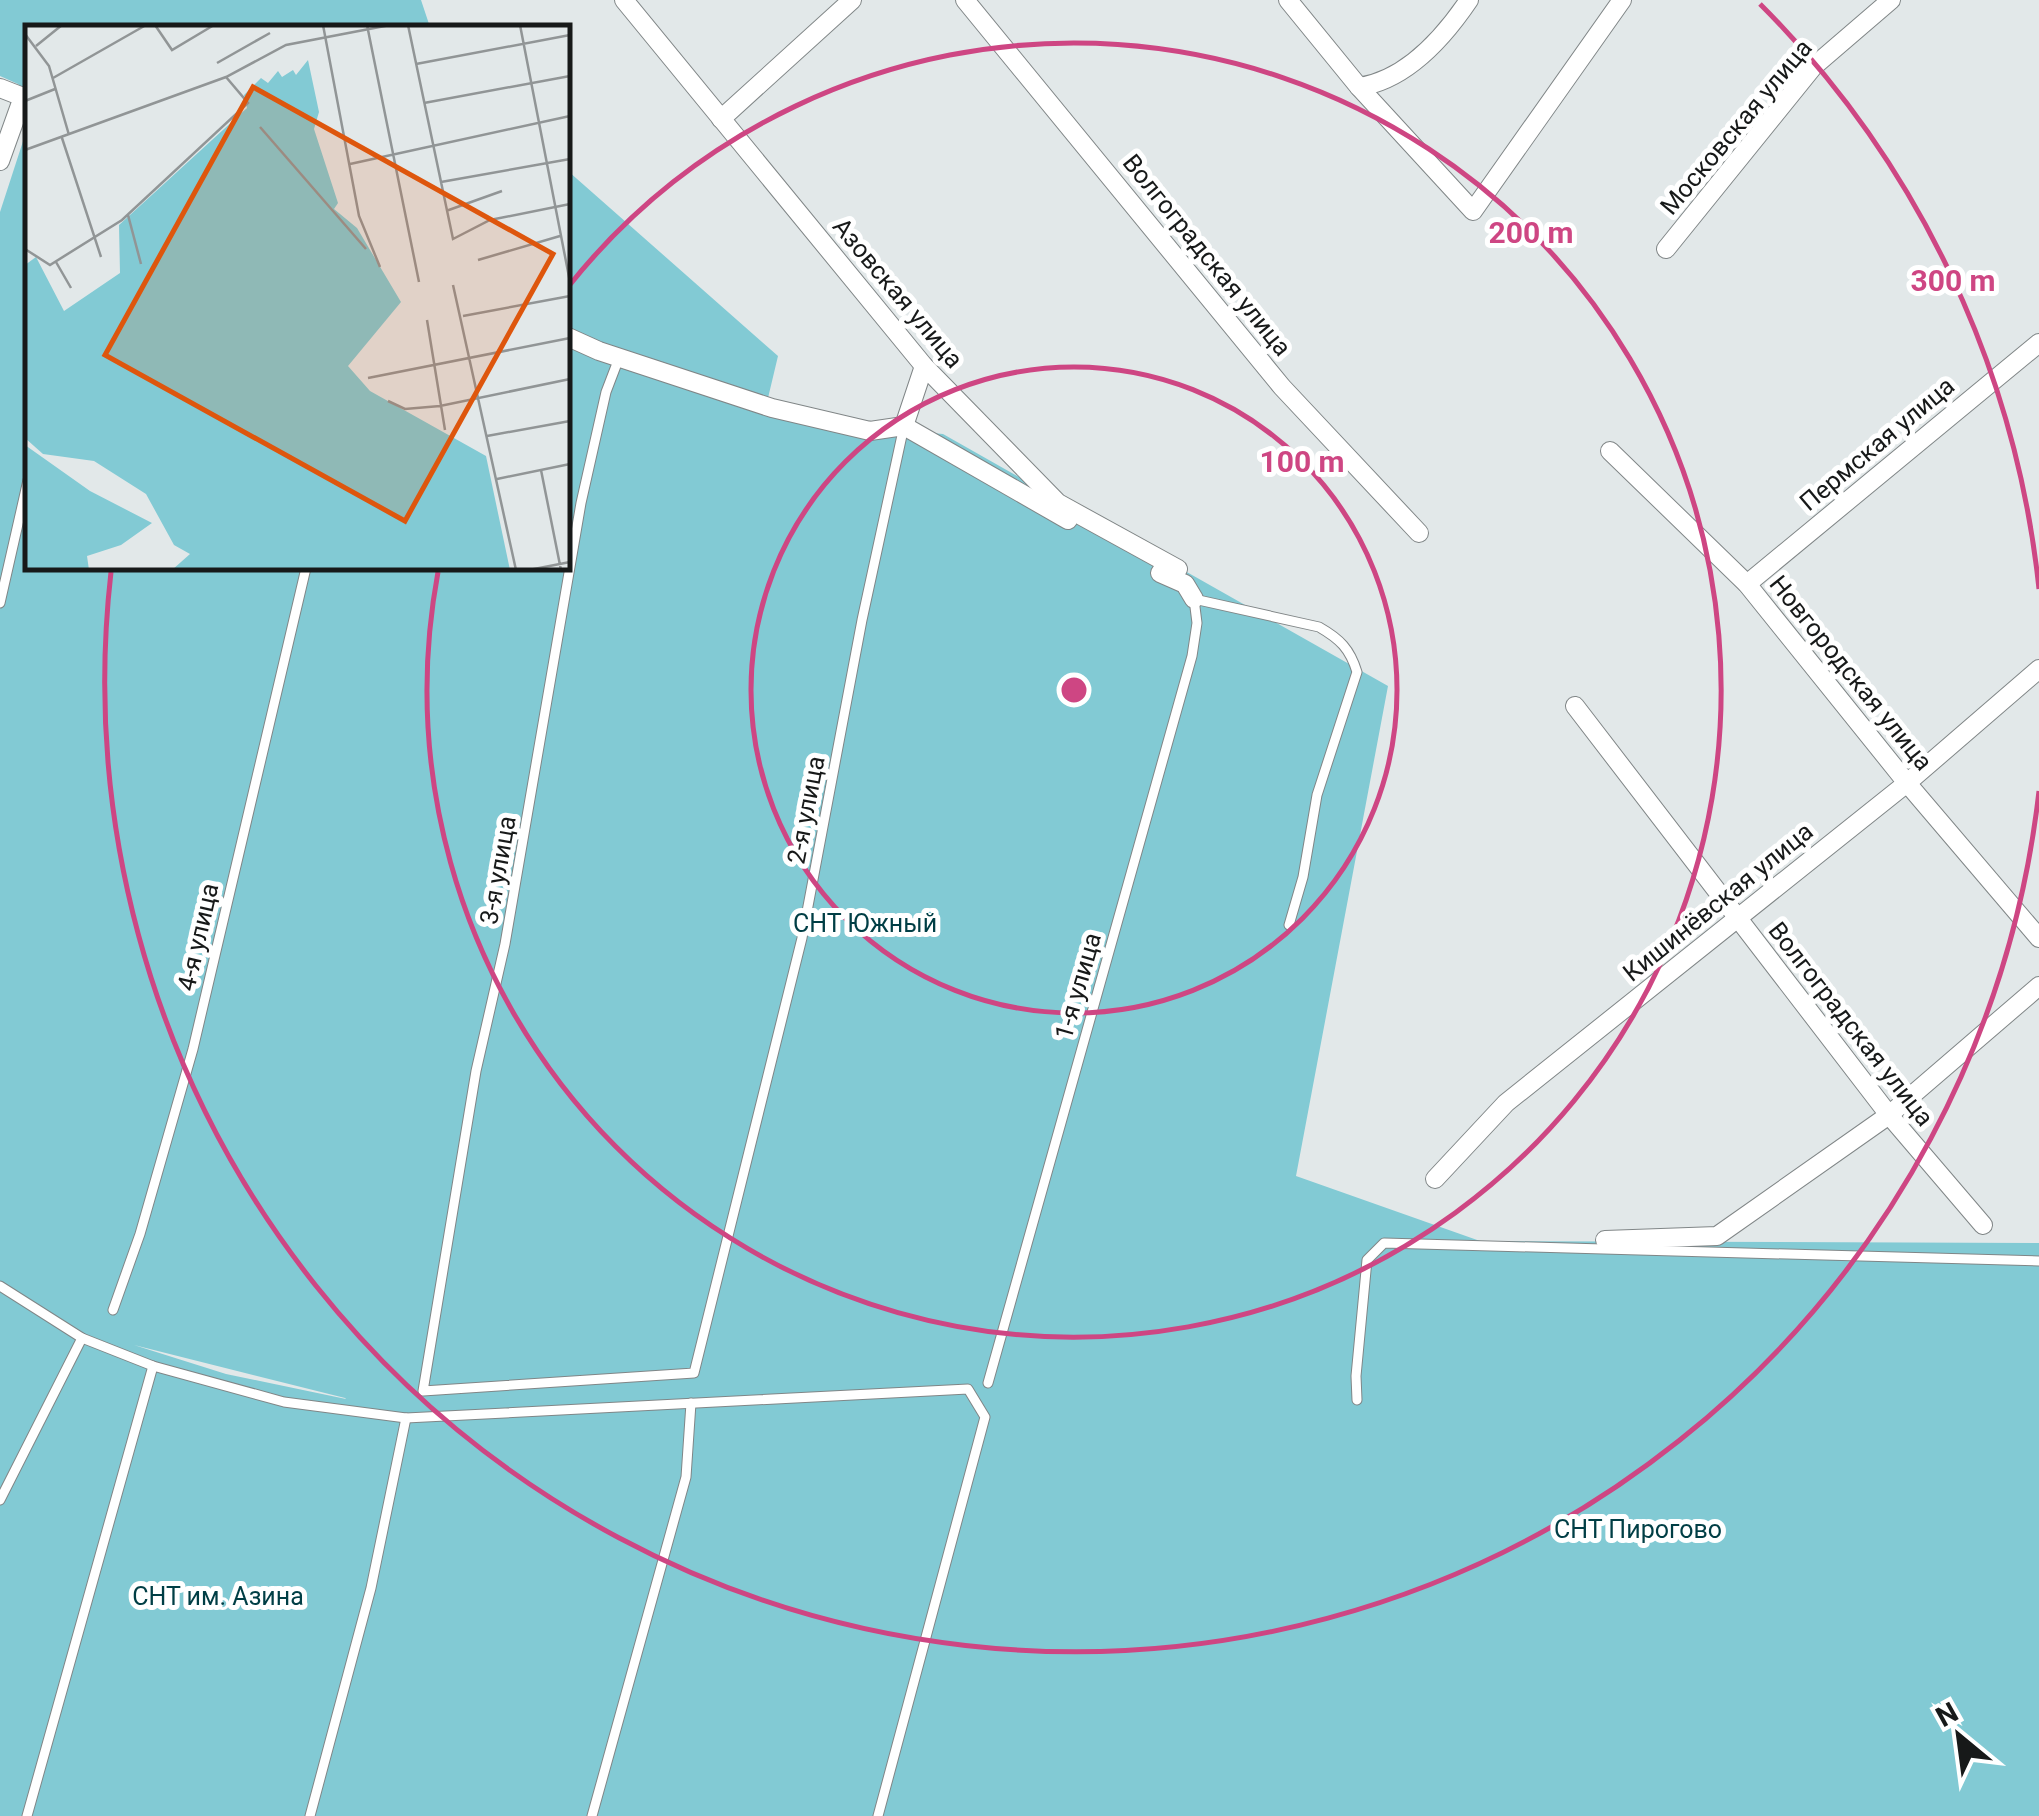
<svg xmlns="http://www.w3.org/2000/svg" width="2039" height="1816" viewBox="0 0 2039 1816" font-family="Roboto,sans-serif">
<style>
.green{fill:#82cad4;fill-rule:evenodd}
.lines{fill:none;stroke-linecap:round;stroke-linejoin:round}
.service-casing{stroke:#808687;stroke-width:11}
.minor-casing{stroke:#808687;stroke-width:20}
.service{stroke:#fff;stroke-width:9}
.minor{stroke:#fff;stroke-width:18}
.ring{fill:none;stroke:#ce4683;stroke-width:5}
.labels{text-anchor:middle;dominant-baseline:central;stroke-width:10;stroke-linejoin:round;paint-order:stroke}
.street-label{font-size:25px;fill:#171919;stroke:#fff}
.park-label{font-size:25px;fill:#003e45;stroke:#fff}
.inset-road{fill:none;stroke:#919596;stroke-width:2.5}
.view{fill:#de560d;fill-opacity:0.15;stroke:#de560d;stroke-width:5}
.inset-edge{fill:none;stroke:#171919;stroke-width:5}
.centre{fill:#ce4683;stroke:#fff;stroke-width:5}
.ring-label{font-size:30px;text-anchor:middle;font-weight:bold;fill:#ce4683;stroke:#fff;stroke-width:10;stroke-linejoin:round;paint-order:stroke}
</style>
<rect width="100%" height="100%" fill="#e2e8e9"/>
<!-- green -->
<g class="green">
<path d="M 0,0 L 421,0 L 430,27 L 28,28 L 27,94 L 18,84 L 0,76 Z"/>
<path d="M 27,129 L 28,568 L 568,568 L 568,171 L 778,356 L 768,398 L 848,425 L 943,434 L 1388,686 L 1296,1176 L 1480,1241 L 2039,1243 L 2039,1816 L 0,1816 L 0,212 ZM 134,1345 L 345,1398 L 346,1399 L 226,1374 Z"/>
</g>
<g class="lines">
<defs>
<g id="service">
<path d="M 619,358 L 606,392 L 581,503 L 505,944 L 476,1071 L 423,1391 L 694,1373 L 802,938 L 862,620 L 904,426"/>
<path d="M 0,603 L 28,480"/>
<path d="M 0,1286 L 82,1338 L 153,1366 L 284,1402 L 406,1418 L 968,1389 L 985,1417 L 878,1816"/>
<path d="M 113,1310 L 140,1234 L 193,1049 L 306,568"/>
<path d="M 988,1383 L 1192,656 L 1197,623 L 1194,599 L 1319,627 C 1340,639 1350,649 1357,672 L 1317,795 L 1303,877 L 1289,925"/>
<path d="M 1357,1400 L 1356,1376 L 1367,1260 L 1384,1243 L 2039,1261"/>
<path d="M 0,1500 L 82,1338"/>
<path d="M 27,1816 L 153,1366"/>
<path d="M 310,1816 L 371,1588 L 406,1418"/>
<path d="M 592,1816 L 686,1477 L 691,1403"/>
</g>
<g id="minor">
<path d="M 624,0 L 924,366 L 1058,503 L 1178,569"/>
<path d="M 965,0 L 1282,387 L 1419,533"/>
<path d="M 1288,0 L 1359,87 L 1473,211 L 1622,0"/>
<path d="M 1359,87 C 1406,80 1444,37 1469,0"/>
<path d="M 0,88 L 23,97 L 0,161"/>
<path d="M 721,119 L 852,0"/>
<path d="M 1666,249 L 1813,67 L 1891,0"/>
<path d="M 568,337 L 599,351 L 772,408 L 870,431 L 904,426 L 1068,520"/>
<path d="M 904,426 L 924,366"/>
<path d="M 1610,451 L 1747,584 L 1907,783 L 2039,938"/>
<path d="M 1160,573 L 1185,584 L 1194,599"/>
<path d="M 1747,584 L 2039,343"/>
<path d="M 1575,706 L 1889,1115 L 1983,1225"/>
<path d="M 1435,1179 L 1506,1103 L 1907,783 L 2039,669"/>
<path d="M 1605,1240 L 1717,1236 L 1889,1115 L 2039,986"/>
</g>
</defs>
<!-- service casing -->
<use href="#service" class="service-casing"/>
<!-- minor casing -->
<use href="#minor" class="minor-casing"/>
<!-- service -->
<use href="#service" class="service"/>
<!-- minor -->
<use href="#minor" class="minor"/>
</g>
<!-- distance rings -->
<g class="ring">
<circle cx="1074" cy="690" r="323"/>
<path d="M568 287A647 647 0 1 1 438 572"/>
<path d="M2039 791A970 970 0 1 1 111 572M1760 4A970 970 0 0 1 2039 589"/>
</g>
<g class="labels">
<!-- street labels -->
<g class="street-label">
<text transform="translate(1736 127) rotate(-50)">Московская улица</text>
<text transform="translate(1207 255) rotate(51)">Волгоградская улица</text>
<text transform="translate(898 293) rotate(50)">Азовская улица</text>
<text transform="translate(1877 444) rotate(-40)">Пермская улица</text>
<text transform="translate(1851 673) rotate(51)">Новгородская улица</text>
<text transform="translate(806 810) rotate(-79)">2-я улица</text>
<text transform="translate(498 870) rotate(-80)">3-я улица</text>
<text transform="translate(1718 902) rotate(-39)">Кишинёвская улица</text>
<text transform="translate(198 937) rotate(-77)">4-я улица</text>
<text transform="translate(1078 986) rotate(-74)">1-я улица</text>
<text transform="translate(1851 1024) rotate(52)">Волгоградская улица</text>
</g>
<!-- park labels -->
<g class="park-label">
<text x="865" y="923">СНТ Южный</text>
<text x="1638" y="1529">СНТ Пирогово</text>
<text x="218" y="1596">СНТ им. Азина</text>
</g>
</g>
<!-- overview -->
<g transform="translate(25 25)">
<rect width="545" height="545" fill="#e2e8e9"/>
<path d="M 283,35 L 294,87 L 289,104 L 313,178 L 309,184 L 332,203 L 376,277 L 323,341 L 345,366 L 461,431 L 485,545 L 147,545 L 165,529 L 149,520 L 121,469 L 69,436 L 18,429 L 0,413 L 0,240 L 11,232 L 39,286 L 95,248 L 94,200 L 222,83 L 219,70 L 236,53 L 243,58 L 253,46 L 257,52 L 268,45 L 271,50 ZM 0,420 L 65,466 L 127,498 L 96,520 L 62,531 L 64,545 L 0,545 Z" fill="#82cad4"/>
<path class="inset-road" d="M 130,0 L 147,25 L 189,0M 298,0 L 334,191 L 355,242M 342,0 L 394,257M 383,0 L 428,214 L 465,195 L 545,179M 495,0 L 545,257M 0,9 L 24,41 L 44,110M 11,21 L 37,0M 192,38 L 245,8M 391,39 L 545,10M 28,53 L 121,0M 0,76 L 30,64M 399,78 L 545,51M 235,102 L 341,224M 37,113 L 76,232M 0,125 L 201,52 L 261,20 L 365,0M 325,139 L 545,91M 416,157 L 545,134M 421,186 L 477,166M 103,190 L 116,239M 0,224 L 25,240 L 97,195 L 223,78 L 201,52M 453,235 L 535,211M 31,237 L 46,263M 428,260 L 491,545M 438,291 L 545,271M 402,295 L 420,405M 343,353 L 545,313M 363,376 L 380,384 L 415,381 L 545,354M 462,411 L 545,396M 516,445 L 536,545M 472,454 L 545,439M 504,545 L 545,537"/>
<path class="view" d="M 228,62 L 528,229 L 380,496 L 80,330 Z"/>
<rect width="545" height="545" class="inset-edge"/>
</g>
<circle cx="1074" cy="690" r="15" class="centre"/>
<g class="ring-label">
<text x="1531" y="243">200 m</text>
<text x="1953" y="291">300 m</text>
<text x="1302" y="472">100 m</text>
</g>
<!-- north arrow -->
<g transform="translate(1959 1736) rotate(331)" stroke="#ffffff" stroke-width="8" paint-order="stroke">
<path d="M0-8L18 38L0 25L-18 38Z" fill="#171919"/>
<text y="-15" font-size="28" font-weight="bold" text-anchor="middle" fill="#171919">N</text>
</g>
</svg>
